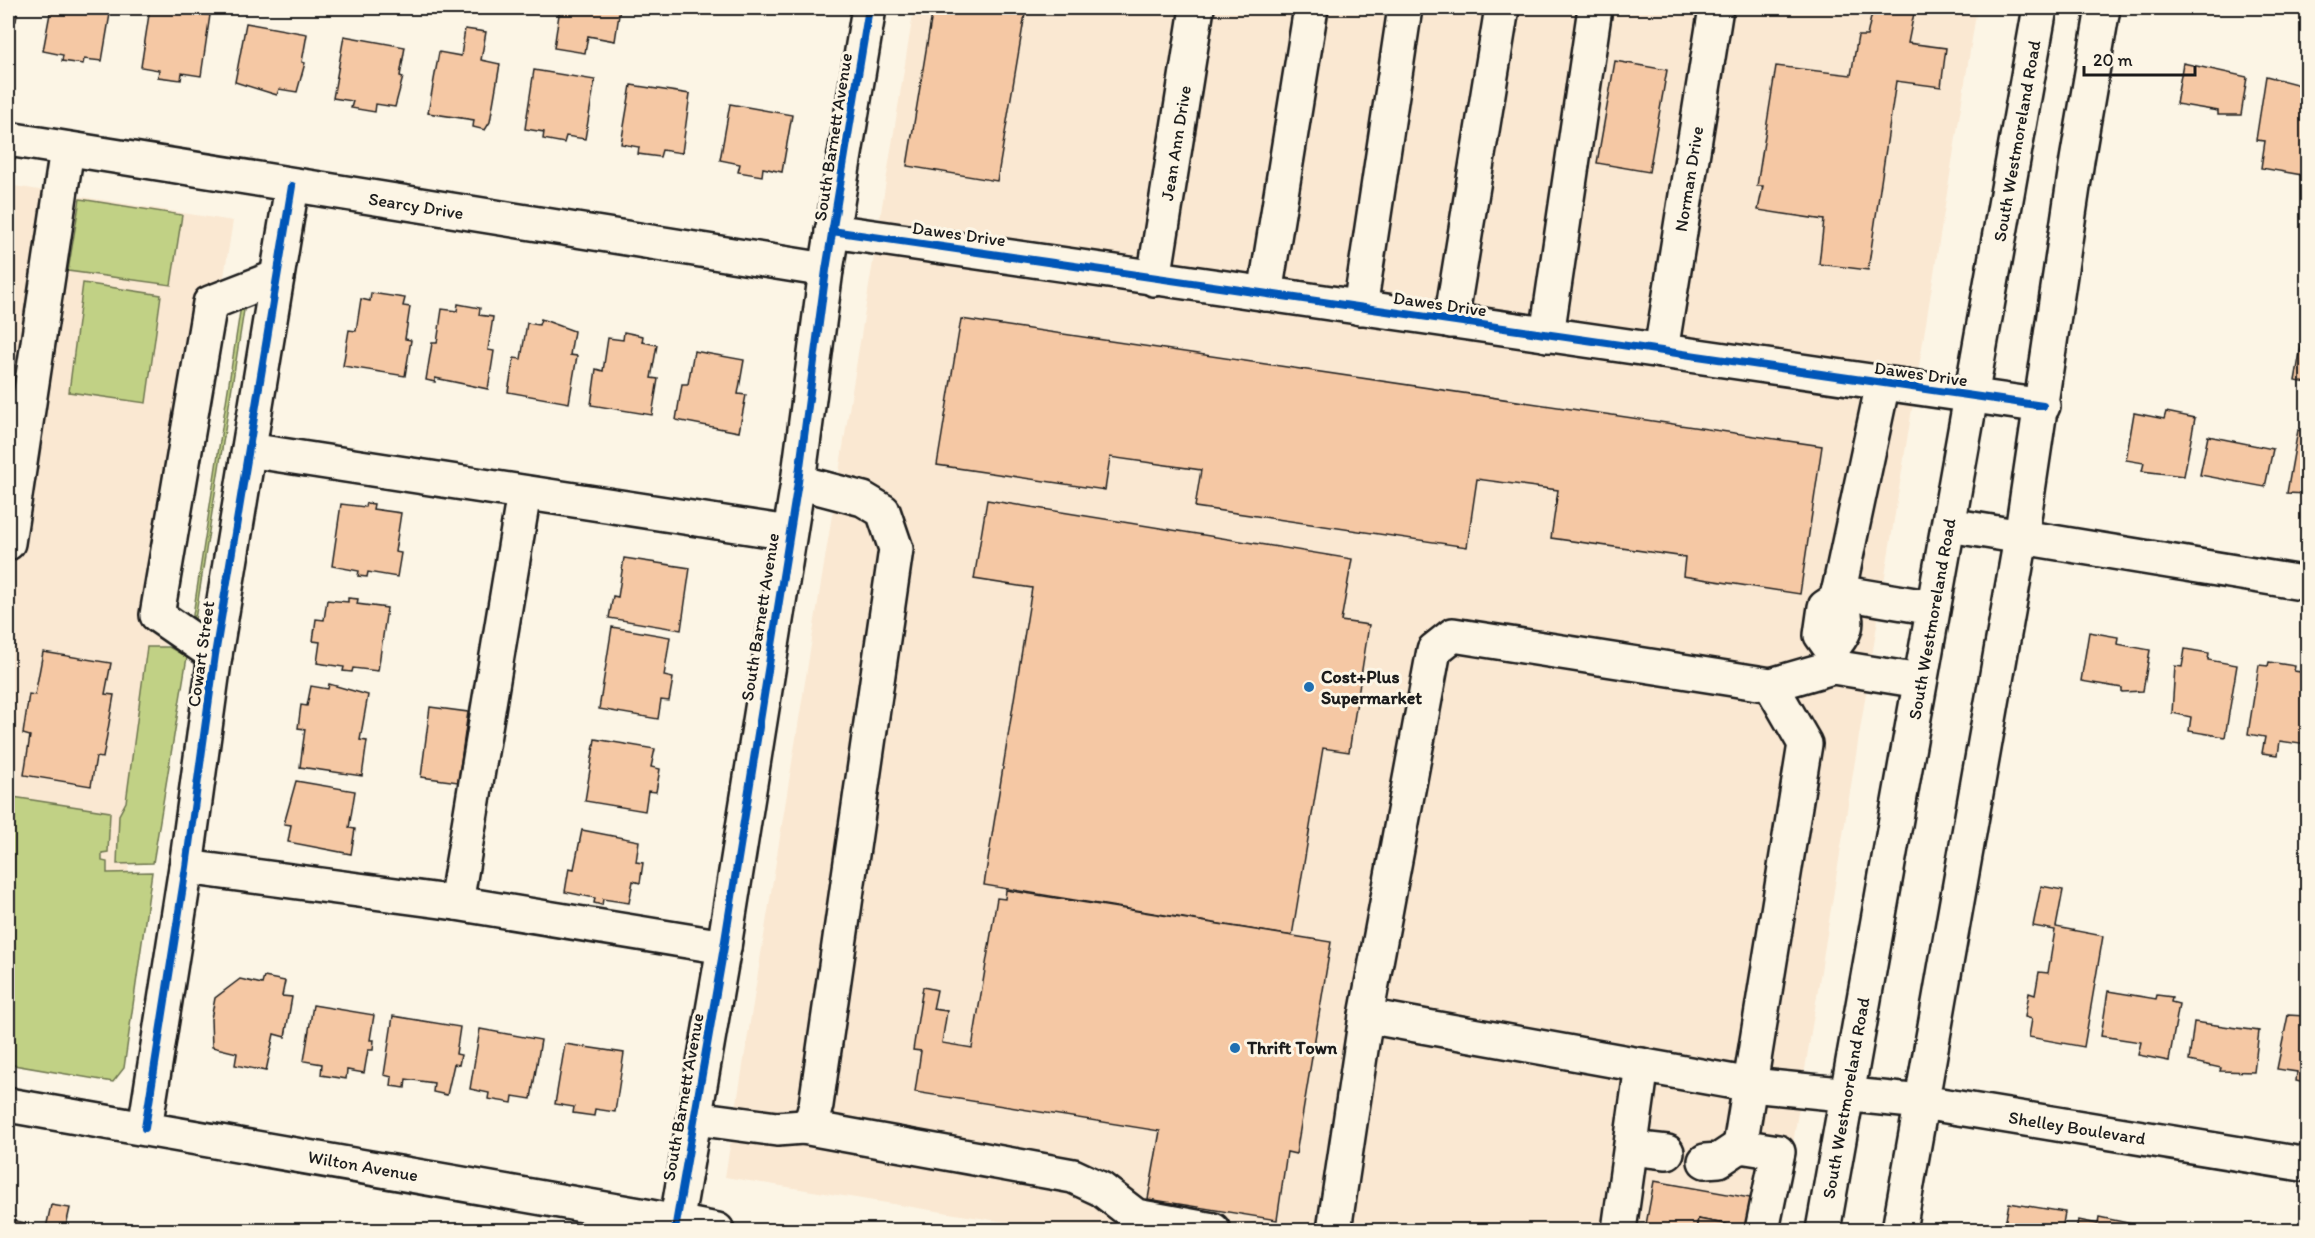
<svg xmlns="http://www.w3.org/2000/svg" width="2315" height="1238" viewBox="0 0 2315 1238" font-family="Itim,sans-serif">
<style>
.built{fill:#fae8d2}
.green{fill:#c1d185;stroke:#6e7650;stroke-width:1.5}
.building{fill:#f5c8a4;stroke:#1c1c1c;stroke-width:1.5}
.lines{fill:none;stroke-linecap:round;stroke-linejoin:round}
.minor-casing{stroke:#1c1c1c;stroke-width:38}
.major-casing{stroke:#1c1c1c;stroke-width:38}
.minor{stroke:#fcf5e5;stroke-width:33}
.major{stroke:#fcf5e5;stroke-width:33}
.cycleway-casing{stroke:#fcf5e5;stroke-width:11}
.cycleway{stroke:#0057b8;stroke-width:8}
.poi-dot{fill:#1f6fb2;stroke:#fcf5e5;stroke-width:2}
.labels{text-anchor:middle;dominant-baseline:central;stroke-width:6;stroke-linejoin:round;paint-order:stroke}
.street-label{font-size:18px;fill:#1c1c1c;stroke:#fcf5e5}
.poi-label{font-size:18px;font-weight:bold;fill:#1c1c1c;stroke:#fcf5e5;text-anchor:start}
</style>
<rect width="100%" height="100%" fill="#fcf5e5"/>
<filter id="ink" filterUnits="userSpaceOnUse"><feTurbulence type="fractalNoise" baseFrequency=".0167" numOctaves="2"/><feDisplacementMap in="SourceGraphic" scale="12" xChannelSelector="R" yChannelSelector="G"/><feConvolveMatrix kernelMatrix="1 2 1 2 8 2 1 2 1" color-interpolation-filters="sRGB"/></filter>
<g filter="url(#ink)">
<!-- built -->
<g class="built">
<path d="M 914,8 L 1977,8 L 1779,1230 L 1054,1230 L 725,1177 Z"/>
<path d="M 8,185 L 233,221 L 95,1075 L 8,1061 Z"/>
</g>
<!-- green -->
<g class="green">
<path d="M 80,199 L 182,215 L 171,285 L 68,271 Z"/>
<path d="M 83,283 L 161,295 L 146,403 L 69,392 Z"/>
<path d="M 242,299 L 244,310 L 194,626 L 193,615 Z"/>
<path d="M 8,374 L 18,383 L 8,454 Z"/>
<path d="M 147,647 L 169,647 L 187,657 L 153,863 L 117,864 L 119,815 L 126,802 Z"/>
<path d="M 13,797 L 110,812 L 108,852 L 102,853 L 102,861 L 107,862 L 107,873 L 152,872 L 124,1068 L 113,1082 L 8,1064 L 8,808 L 12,808 Z"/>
</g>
<!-- building -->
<g class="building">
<path d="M 8,8 L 15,8 L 14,14 L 17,15 L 16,21 L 13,21 L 9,45 Z"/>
<path d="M 51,8 L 111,8 L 102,61 L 84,59 L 83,64 L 62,61 L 63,55 L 43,51 Z"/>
<path d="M 150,8 L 210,15 L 201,76 L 182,73 L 181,80 L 158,77 L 159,70 L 141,67 Z"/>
<path d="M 560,8 L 620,8 L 615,41 L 588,36 L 585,53 L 554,48 Z"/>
<path d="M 933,8 L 1026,8 L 997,181 L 907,166 Z"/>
<path d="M 1873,8 L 1915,8 L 1908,43 L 1946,48 L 1941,87 L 1896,81 L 1868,270 L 1819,264 L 1824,220 L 1758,210 L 1763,186 L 1757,186 L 1776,66 L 1851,75 L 1858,36 L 1867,36 Z"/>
<path d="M 246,23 L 307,34 L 302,62 L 305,63 L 297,92 L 279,89 L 277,95 L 235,82 Z"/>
<path d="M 465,29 L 486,32 L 481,60 L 500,64 L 490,122 L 485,130 L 473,127 L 474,120 L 428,113 L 439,52 L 461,56 Z"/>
<path d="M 344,36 L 405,47 L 400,76 L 403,77 L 395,107 L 376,104 L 375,112 L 351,108 L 353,101 L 333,98 Z"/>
<path d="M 1615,61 L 1667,70 L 1649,172 L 1597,163 Z"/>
<path d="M 2183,63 L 2247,77 L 2241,115 L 2218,115 L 2218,111 L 2176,104 Z"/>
<path d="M 534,70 L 595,80 L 585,139 L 566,136 L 564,143 L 543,139 L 544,132 L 525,129 Z"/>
<path d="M 2266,76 L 2308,87 L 2308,176 L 2261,168 L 2265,141 L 2256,140 Z"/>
<path d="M 631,85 L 690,94 L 682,153 L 662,150 L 660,157 L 638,154 L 639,147 L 621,144 Z"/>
<path d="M 730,104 L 792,115 L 782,172 L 763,168 L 762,176 L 738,172 L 740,164 L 720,160 Z"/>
<path d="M 371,293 L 405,298 L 403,306 L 410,307 L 405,339 L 411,340 L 405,376 L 343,366 L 349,330 L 356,331 L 361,299 L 370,301 Z"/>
<path d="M 458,304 L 480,308 L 479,315 L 493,317 L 488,350 L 494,351 L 488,389 L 435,378 L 435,382 L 426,380 L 432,343 L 437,343 L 442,309 L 457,311 Z"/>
<path d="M 541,319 L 574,331 L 570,355 L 577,356 L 569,403 L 508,392 L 514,358 L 521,359 L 527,323 L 539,325 Z"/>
<path d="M 961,319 L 1822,446 L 1800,594 L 1683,576 L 1685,557 L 1551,538 L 1558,490 L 1477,479 L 1467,547 L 1195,507 L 1201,470 L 1110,457 L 1105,490 L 937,465 Z"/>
<path d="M 2305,324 L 2308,324 L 2308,383 L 2295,381 Z"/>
<path d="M 624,332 L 643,336 L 642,342 L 657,345 L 651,378 L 658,379 L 652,415 L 591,405 L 596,369 L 603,371 L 608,338 L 623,340 Z"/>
<path d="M 694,351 L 744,360 L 738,394 L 746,395 L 739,432 L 676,420 L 682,384 L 688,384 Z"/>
<path d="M 2166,412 L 2195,418 L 2184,476 L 2142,471 L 2144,463 L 2126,460 L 2134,413 L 2164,419 Z"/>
<path d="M 2298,430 L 2308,432 L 2308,494 L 2287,493 Z"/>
<path d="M 2208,436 L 2273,449 L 2265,487 L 2200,475 Z"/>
<path d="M 987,500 L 1352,559 L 1341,621 L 1369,625 L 1349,752 L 1323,748 L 1292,936 L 984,885 L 1032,588 L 974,579 Z"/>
<path d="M 366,503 L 374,504 L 373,509 L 401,513 L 395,552 L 401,553 L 397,577 L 368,572 L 367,577 L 358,576 L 359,571 L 332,566 L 341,504 L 365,507 Z"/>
<path d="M 624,558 L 690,568 L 681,630 L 609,618 L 613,596 L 618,597 Z"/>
<path d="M 348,598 L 358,599 L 357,604 L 387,608 L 378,671 L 353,668 L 352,672 L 343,671 L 344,667 L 317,663 L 320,642 L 313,641 L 316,619 L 324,620 L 327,600 L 348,602 Z"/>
<path d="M 612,627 L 670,637 L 664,676 L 673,678 L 669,701 L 661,700 L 658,719 L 599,709 Z"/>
<path d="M 2089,632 L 2118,637 L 2117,644 L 2150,650 L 2143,691 L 2122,692 L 2122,688 L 2081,681 Z"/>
<path d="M 2185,649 L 2209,653 L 2208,660 L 2237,665 L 2225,737 L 2189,731 L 2191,717 L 2172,713 L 2175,666 L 2182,667 Z"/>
<path d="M 43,652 L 111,663 L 105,694 L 114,695 L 103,758 L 96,757 L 91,786 L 24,775 L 30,736 L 23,734 L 29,694 L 35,695 Z"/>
<path d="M 2269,662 L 2295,666 L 2294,671 L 2308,673 L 2307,745 L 2280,741 L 2278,755 L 2262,753 L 2265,737 L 2248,734 L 2259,665 L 2268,666 Z"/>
<path d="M 329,684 L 368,695 L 360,740 L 367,741 L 362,776 L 300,767 L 305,729 L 298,728 L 301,705 L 307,706 L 311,686 L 328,689 Z"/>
<path d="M 430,707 L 468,712 L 458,782 L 421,777 Z"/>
<path d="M 595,739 L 655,749 L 651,767 L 660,769 L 656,792 L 648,791 L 645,811 L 585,801 Z"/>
<path d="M 296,781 L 355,791 L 349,828 L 355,829 L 351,854 L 288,842 L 291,825 L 284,824 Z"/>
<path d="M 582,830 L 639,841 L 636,862 L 643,863 L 640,883 L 633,881 L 629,903 L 603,899 L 602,905 L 594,903 L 595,898 L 565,892 L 569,868 L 574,869 Z"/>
<path d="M 2041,886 L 2063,890 L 2056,927 L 2103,936 L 2084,1047 L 2029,1037 L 2032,1019 L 2025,1017 L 2029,993 L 2035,995 L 2039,972 L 2048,973 L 2055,930 L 2033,926 Z"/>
<path d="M 1006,890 L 1331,942 L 1296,1154 L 1287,1152 L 1277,1220 L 1148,1199 L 1160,1131 L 915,1092 L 921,1051 L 913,1050 L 923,987 L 937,990 L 933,1009 L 947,1011 L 942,1043 L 972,1048 L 997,898 L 1005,899 Z"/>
<path d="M 264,977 L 285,981 L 282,996 L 292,997 L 285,1037 L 274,1034 L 266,1071 L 235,1065 L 237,1053 L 212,1047 L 211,1019 L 215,998 L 240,979 L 262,984 Z"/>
<path d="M 2108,991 L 2156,999 L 2157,995 L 2172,997 L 2171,1002 L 2179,1004 L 2169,1061 L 2138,1055 L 2141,1042 L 2101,1036 Z"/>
<path d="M 313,1005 L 374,1015 L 370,1040 L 374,1040 L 373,1050 L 368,1050 L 364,1073 L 347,1070 L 346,1079 L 321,1075 L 322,1064 L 304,1061 Z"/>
<path d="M 2307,1007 L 2308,1007 L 2308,1084 L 2296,1081 L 2297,1072 L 2277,1069 L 2288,1015 L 2305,1016 Z"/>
<path d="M 393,1016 L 460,1027 L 456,1054 L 461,1055 L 459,1065 L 454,1064 L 447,1095 L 433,1092 L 434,1083 L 406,1079 L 405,1088 L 391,1086 L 392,1077 L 384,1075 Z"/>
<path d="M 2194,1022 L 2259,1031 L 2254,1072 L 2220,1071 L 2221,1068 L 2189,1061 Z"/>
<path d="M 480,1029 L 541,1040 L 531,1099 L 513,1096 L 512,1103 L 488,1099 L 489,1093 L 470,1089 Z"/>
<path d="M 565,1044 L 624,1053 L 615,1112 L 595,1109 L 594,1116 L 573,1113 L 574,1107 L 555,1104 Z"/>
<path d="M 1654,1181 L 1756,1199 L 1750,1229 L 1698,1219 L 1696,1230 L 1645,1230 Z"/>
<path d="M 2009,1203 L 2065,1212 L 2062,1230 L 2004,1230 Z"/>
<path d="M 51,1205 L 70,1208 L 65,1230 L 8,1230 L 8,1219 L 46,1228 Z"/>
<path d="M 2099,1217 L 2147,1227 L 2146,1230 L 2076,1230 L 2078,1220 L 2098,1224 Z"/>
<path d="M 1698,1219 L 1741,1227 L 1740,1230 L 1696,1230 Z"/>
</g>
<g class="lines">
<defs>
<g id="minor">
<path d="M 8,139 L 826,270"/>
<path d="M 832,231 L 2043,406"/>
<path d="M 1154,279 L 1197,8"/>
<path d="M 1265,294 L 1311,8"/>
<path d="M 1360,308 L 1405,8"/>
<path d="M 1451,321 L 1502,8"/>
<path d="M 1547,335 L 1595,8"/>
<path d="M 1661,351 L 1716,8"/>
<path d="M 249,450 L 789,533"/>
<path d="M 1949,525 L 2308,584"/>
<path d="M 8,543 L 67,149"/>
<path d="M 1838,592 L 1933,608"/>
<path d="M 1837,599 L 1883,383"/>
<path d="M 1831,649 C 1848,631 1851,620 1837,599 L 1825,607 L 1821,635 L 1831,649 L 1833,667"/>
<path d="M 215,655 L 157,615 L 210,303 L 277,277"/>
<path d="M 186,867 L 456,903 L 724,947"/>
<path d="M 456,903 L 524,493"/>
<path d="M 1366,1016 L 1434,650 L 1453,635 L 1771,685 L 1833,667 L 1920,681"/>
<path d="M 8,1105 L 640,1215 L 717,1230"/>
<path d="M 695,1118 L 777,1129 L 803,1127 L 812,1119 L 816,1105 L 896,549 L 883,511 L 863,499 L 798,482"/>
<path d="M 803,1127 L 1073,1176 L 1101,1189 L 1136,1216 L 1213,1230"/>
<path d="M 145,1128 L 186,867 L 215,655 L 292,186"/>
<path d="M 1631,1148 L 1667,1152"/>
<path d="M 1705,1161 L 1719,1160 L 1740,1146"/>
<path d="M 675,1230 L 724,947 L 798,482 L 826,270 L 869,8"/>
<path d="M 1334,1230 L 1366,1016 L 1751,1085 L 1922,1102 L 2308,1165"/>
<path d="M 1619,1230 L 1642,1065"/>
<path d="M 1762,1230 L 1778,1152 L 1740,1146 L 1805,744 L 1771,685"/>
</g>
<g id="major">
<path d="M 1823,1230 L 2040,8"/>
<path d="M 1899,1230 L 2021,538 L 2077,160 L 2103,8"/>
</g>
</defs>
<!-- minor casing -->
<use href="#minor" class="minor-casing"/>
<!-- major casing -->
<use href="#major" class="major-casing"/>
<!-- minor -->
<use href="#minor" class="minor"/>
<!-- major -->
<use href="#major" class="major"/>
<defs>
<g id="cycleway">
<path d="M 832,231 L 2043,406"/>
<path d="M 145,1128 L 186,867 L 215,655 L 292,186"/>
<path d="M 675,1230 L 724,947 L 798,482 L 826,270 L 869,8"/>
</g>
</defs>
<!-- cycleway casing -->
<use href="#cycleway" class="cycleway-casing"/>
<!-- cycleway -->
<use href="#cycleway" class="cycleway"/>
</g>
</g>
<!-- markers -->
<g class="poi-dot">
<circle cx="1309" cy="687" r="6"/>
<circle cx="1235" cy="1048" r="6"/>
</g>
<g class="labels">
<!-- street labels -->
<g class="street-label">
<text transform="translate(833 137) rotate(-81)">South Barnett Avenue</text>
<text transform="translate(2017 141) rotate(-80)">South Westmoreland Road</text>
<text transform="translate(1176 143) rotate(-81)">Jean Ann Drive</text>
<text transform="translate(1689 179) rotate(-81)">Norman Drive</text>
<text transform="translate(416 206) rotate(9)">Searcy Drive</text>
<text transform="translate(959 234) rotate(8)">Dawes Drive</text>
<text transform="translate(1440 304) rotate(8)">Dawes Drive</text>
<text transform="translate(1921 374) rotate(8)">Dawes Drive</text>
<text transform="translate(760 617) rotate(-81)">South Barnett Avenue</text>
<text transform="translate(1932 619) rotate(-80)">South Westmoreland Road</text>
<text transform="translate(201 654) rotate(-82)">Cowart Street</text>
<text transform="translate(683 1097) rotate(-80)">South Barnett Avenue</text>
<text transform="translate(1846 1098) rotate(-80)">South Westmoreland Road</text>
<text transform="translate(2077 1128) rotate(9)">Shelley Boulevard</text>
<text transform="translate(363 1166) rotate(10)">Wilton Avenue</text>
</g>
<!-- poi labels -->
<g class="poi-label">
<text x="1321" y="677">Cost+Plus<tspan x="1321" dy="21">Supermarket</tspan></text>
<text x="1247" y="1048">Thrift Town</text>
</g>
</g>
<!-- margin -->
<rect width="2315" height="1238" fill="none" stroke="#fcf5e5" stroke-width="30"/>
<rect x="15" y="15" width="2285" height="1208" fill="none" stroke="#1c1c1c" stroke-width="2" filter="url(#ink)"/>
<!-- scale -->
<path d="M2084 66v9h111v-9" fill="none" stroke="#1c1c1c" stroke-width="3"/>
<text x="2093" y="66" font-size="18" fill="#1c1c1c" stroke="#fcf5e5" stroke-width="4.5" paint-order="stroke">20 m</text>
</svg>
